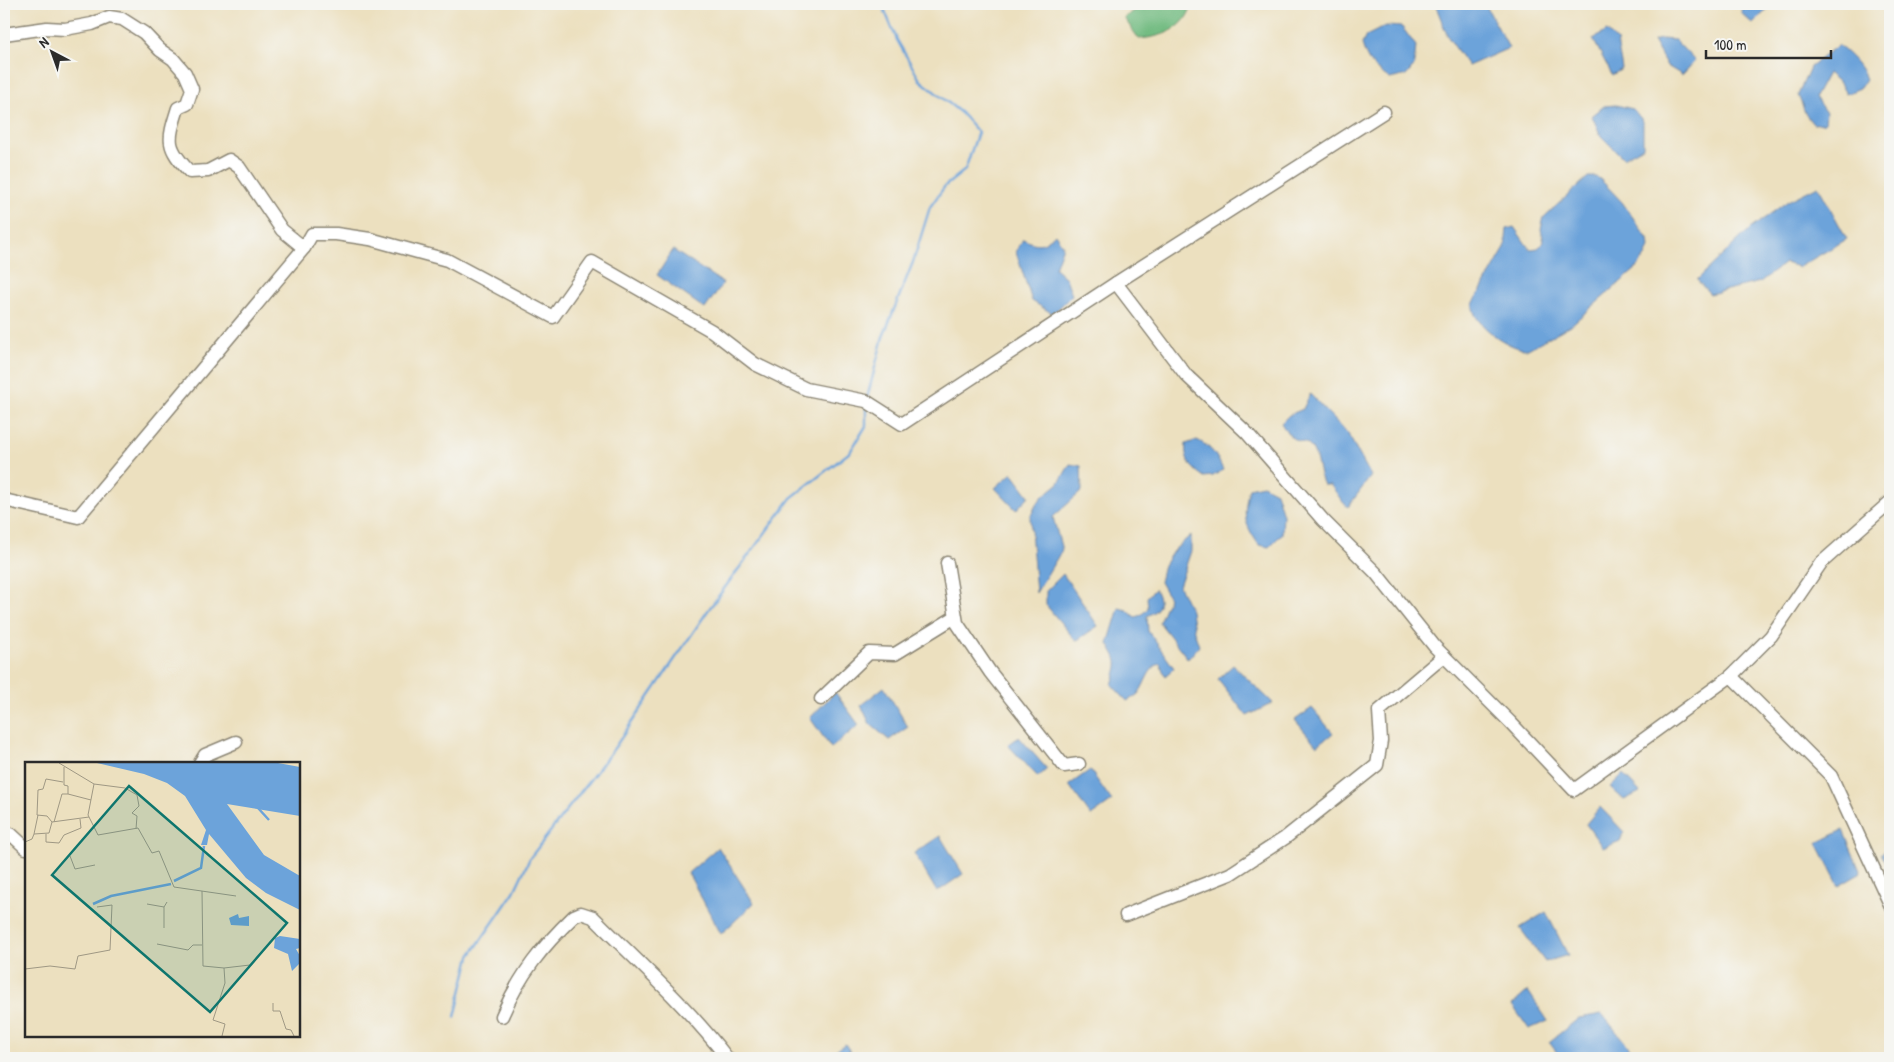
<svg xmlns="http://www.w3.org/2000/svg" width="1894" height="1062" viewBox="0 0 1894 1062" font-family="'Patrick Hand',sans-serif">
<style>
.forest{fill:#72bb81;stroke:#4e7356}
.water{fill:#6ca3da;stroke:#4c6782}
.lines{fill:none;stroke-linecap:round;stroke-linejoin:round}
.stream{stroke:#6ca3da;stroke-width:2.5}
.minor-casing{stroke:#8c8675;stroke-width:15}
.minor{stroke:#fff;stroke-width:12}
.inset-river{fill:none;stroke:#6ca3da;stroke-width:2.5}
.inset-road{fill:none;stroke:#9f9884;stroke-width:1}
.view{fill:#0f766e;fill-opacity:0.15;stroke:#0f766e;stroke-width:2.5}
.inset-edge{fill:none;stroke:#2b2b2b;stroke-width:2.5}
</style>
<rect width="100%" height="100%" fill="#f6f6f2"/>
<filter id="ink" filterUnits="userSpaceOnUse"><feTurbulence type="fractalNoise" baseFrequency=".02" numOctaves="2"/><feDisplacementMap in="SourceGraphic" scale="10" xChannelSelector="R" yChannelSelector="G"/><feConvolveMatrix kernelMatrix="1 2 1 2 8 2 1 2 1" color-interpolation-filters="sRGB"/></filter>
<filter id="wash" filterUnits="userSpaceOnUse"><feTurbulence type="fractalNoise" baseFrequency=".0096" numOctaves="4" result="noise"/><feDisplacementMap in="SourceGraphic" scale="20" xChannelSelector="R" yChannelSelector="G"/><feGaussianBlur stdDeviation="1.12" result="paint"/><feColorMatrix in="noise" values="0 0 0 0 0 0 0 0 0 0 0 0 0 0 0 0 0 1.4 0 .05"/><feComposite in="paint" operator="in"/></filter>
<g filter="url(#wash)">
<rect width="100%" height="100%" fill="#ece0bf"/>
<!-- forest -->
<path class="forest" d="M 1144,4 L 1192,4 C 1186,29 1163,37 1139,39 L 1124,18 Z"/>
<!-- water -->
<g class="water">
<path d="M 1435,4 L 1485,4 L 1509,48 L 1468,66 L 1448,37 Z"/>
<path d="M 1742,4 L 1769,4 L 1770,6 L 1753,24 L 1741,13 Z"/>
<path d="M 1386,26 L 1402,27 L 1416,46 L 1414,66 L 1407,75 L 1390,79 C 1373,67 1368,64 1362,44 L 1366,36 Z"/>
<path d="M 1607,31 L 1617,41 L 1622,69 L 1612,75 L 1593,39 Z"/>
<path d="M 1661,39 L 1675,40 L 1695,61 L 1682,75 L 1667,66 L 1653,41 Z"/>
<path d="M 1838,45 C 1850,55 1861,65 1866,79 L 1860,88 L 1846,94 L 1840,83 L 1828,73 L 1815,97 L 1826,113 L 1825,123 L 1813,124 L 1806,115 L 1798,95 L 1810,67 Z"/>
<path d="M 1616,105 L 1633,109 L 1643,121 L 1643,147 L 1623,158 L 1601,136 L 1592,116 L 1604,106 Z"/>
<path d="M 1588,177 L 1596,177 L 1600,179 L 1622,202 L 1648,239 L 1649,247 L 1646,255 L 1637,268 L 1571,325 L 1528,349 C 1511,351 1470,323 1473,304 L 1505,248 L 1507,229 L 1514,227 L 1528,247 L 1531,249 L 1538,248 L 1544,242 L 1541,229 L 1544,217 Z"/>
<path d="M 1818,186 L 1847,239 L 1799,267 L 1785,263 L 1760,282 L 1710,294 L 1697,280 L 1750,229 L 1788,201 Z"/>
<path d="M 1055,234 L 1063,246 L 1055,268 L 1066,278 L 1072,295 L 1053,314 L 1032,301 L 1016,252 L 1023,239 C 1038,246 1043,246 1055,234 Z"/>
<path d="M 673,250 L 723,283 L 705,309 L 657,275 Z"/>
<path d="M 1310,394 L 1348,434 L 1371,476 L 1348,507 C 1341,502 1337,492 1330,485 L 1324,485 C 1318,474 1319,462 1313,451 C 1308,441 1302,443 1294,439 C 1289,436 1284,428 1281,423 L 1289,415 L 1303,409 Z"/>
<path d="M 1197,440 C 1212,447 1217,456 1223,470 L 1213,476 L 1204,477 C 1191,468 1184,460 1186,444 Z"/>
<path d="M 1070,464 L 1081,466 L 1082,491 L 1053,517 L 1062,550 L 1036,593 L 1030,517 L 1036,505 L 1042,497 L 1059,483 Z"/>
<path d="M 1012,473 L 1029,496 L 1016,510 L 995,488 Z"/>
<path d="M 1263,485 L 1276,492 L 1283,515 L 1282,534 L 1269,547 L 1259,545 C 1243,522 1243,515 1249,488 Z"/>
<path d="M 1191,535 L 1191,551 L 1179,586 L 1191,611 L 1194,631 L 1199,646 L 1188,659 L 1159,622 L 1169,598 L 1160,582 L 1164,565 L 1173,551 Z"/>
<path d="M 1063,574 L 1098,626 L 1076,641 L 1046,605 L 1046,591 Z"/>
<path d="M 1155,589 C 1162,603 1161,609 1147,616 L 1148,631 L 1174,668 L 1165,676 L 1160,663 C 1146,671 1147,682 1138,694 C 1135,697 1130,699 1127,701 L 1112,685 C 1118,664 1121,663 1108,644 L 1119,608 L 1127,610 L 1135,617 L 1141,615 L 1148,608 L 1147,597 Z"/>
<path d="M 1233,665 L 1273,703 L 1247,716 L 1218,679 Z"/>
<path d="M 884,687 L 908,727 L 889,740 L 870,724 L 861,705 Z"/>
<path d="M 835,692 L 859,725 L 831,748 L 810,718 Z"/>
<path d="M 1312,708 L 1333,733 L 1317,746 L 1295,720 Z"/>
<path d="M 1019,737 L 1047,769 L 1038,777 L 1008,745 Z"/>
<path d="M 1090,770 L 1112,801 L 1091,816 L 1069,785 Z"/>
<path d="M 1623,774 L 1640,792 L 1624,800 L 1610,787 Z"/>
<path d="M 1600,807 L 1624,832 L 1620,841 L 1603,848 L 1586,824 Z"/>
<path d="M 1843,830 L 1861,873 L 1839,886 L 1817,843 Z"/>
<path d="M 940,836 L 963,874 L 937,892 L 914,853 Z"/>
<path d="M 718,847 L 754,903 L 721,934 L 688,873 Z"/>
<path d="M 1890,849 L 1890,872 L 1881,853 Z"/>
<path d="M 1546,912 L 1568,955 L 1545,962 L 1520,928 Z"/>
<path d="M 1528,991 L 1548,1021 L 1529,1029 L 1512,1005 Z"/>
<path d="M 1602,1014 L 1638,1058 L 1561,1058 L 1549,1042 L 1579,1018 Z"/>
<path d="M 845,1044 L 855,1058 L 829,1058 L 827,1056 Z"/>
</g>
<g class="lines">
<!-- stream -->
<g class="stream">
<path d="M 867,398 L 883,337 L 913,262 L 930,207 L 945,186 L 965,170 L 978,132 L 961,113 L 920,80 L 897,40 L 882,4"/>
<path d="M 455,1017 L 470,956 L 514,892 L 530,858 L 615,747 L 709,609 L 791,498 L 850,452 L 866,426 L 866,405"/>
</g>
</g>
</g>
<g filter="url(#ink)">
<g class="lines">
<defs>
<g id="minor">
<path d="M 4,34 L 47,28 L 65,29 L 92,24 L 109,17 L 122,19 L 144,33 L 160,50 L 173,59 L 185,73 L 192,89 L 187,104 L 178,108 C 168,140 165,146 190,172 L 208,171 L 229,160 L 239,167 L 282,230 L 304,248"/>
<path d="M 1116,283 L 1186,375 L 1247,433 L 1323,520 L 1376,573 L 1435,647 L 1510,722 L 1574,790 L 1731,676 L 1831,776 L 1890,904"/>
<path d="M 4,500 L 78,517 L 304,248 L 312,234 L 336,234 L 370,239 L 447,260 L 553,317 L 592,262 L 712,331 L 755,364 L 806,389 L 866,401 L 902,424 L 1116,283 L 1384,112"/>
<path d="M 947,563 L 957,623 L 990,672 L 1064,766 L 1079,764"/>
<path d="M 1731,676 L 1771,636 L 1821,563 L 1890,502"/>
<path d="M 821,699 L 869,653 L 895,654 L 955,617"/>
<path d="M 200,763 L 205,755 L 236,742"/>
<path d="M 11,834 L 26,848"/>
<path d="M 1126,915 L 1230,874 L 1285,838 L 1377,765 L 1381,741 L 1379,711 L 1444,656"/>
<path d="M 502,1016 C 520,974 542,947 574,916 L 581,913 L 593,917 C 639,963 688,1007 727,1058"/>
</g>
</defs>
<!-- minor casing -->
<use href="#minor" class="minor-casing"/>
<!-- minor -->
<use href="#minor" class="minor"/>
</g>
</g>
<!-- overview -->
<g transform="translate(25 762)">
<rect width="275" height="275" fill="#ece0bf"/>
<path d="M 72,1 L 253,1 L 275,5 L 275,54 L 202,42 L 239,93 L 275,114 L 275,148 L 241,131 L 221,116 L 184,72 L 182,83 L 176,83 L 181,68 L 160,34 L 142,21 L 119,12 ZM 213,152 L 214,156 L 224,154 L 224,164 L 206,163 L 204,156 ZM 255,174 L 275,177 L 275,186 L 271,187 L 275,194 L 274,202 L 267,209 L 263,192 L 249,186 L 250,176 Z" fill="#6ca3da"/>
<path class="inset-river" d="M 233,46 L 244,58M 149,119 L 176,106 L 179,84M 68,142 L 86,134 L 146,122"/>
<path class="inset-road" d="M 34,1 L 69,22 L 63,53 L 73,73 L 113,66 L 127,91 L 134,89 L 149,125 L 211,134M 39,5 L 39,23 L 43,24 L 43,32 L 66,38M 69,22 L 100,26 L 112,33 L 114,44 L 107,51 L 112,54 L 111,67M 27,60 L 22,54 L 12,53 L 13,28 L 18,27 L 21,17 L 38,20M 29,60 L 37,32 L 43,32M 9,72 L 13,53M 21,72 L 21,80 L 34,81 L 39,73 L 56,66 L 55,57M 0,80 L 7,77 L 9,72 L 24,71 L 27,60 L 64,55M 45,94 L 50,107 L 70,103M 177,129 L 178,204 L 199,206 L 200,221 L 188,258 L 200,262 L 197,274M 122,142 L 139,145M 139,166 L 139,145 L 142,140M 132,182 L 163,188 L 168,183 L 177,183M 199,206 L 225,203M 0,207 L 25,204 L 50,207 L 53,194 L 85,188 L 87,143 L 72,145M 248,241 L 248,249 L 255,249 L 261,267 L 266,268 L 269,274"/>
<path class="view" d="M 104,24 L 262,161 L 185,250 L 27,113 Z"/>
<rect width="275" height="275" class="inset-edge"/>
</g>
<!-- margin -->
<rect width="1894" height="1062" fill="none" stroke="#f6f6f2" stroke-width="20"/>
<!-- north arrow -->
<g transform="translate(52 52) rotate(319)" stroke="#f6f6f2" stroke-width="4" paint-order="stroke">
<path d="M0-4L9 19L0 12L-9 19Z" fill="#2b2b2b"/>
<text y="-8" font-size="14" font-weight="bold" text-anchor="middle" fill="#2b2b2b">N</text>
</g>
<!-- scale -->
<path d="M1706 50v8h125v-8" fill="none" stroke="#2b2b2b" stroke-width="2.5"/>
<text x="1714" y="50" font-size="15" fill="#2b2b2b" stroke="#f6f6f2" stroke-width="4" paint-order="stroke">100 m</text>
</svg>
